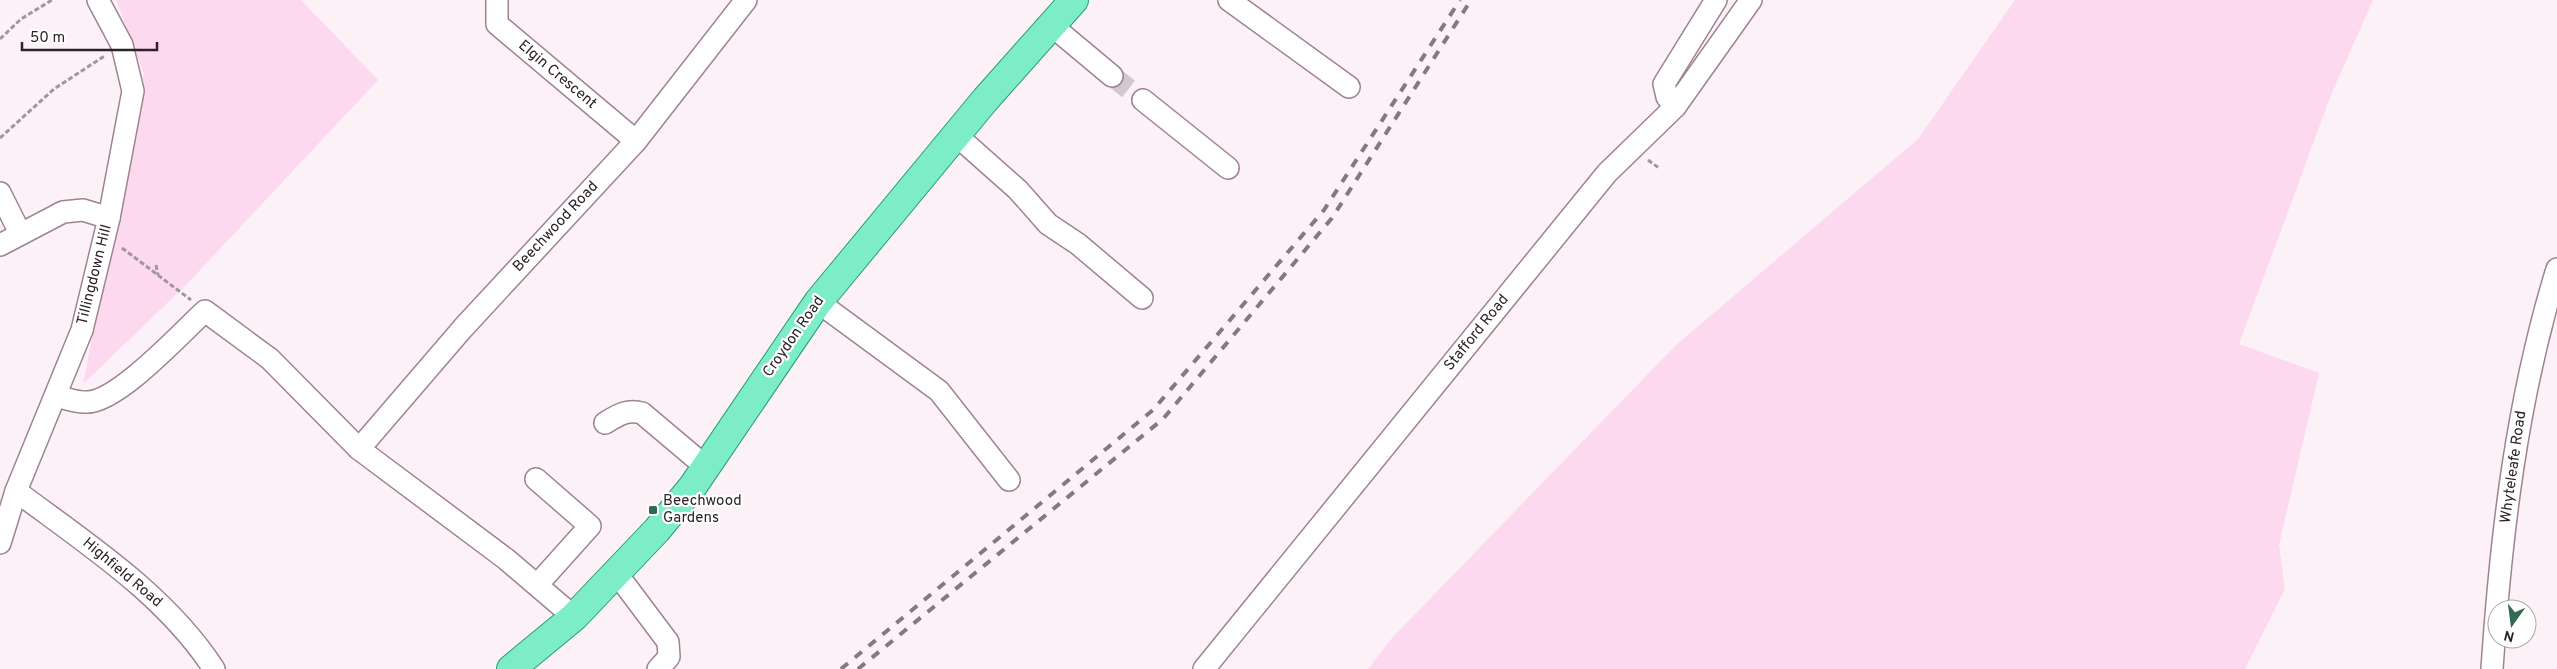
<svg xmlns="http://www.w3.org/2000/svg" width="2557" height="669" viewBox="0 0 2557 669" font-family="Overpass,sans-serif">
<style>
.green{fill:#fcd9ee}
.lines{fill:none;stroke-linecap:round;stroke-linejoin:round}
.minor-tunnel{stroke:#d3c8ce;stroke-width:21;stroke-dasharray:21 11;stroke-linecap:butt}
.minor-casing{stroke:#9e8393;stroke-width:24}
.major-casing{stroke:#279e76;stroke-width:30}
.path{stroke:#a1969c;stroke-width:3;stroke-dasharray:5 2.5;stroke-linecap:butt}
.minor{stroke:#fff;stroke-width:21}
.major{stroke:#7cedc6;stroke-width:28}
.rail{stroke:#84797f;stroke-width:4;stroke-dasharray:9 9;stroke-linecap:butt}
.poi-dot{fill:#336b52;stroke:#fff;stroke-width:2}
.labels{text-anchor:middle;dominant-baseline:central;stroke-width:4.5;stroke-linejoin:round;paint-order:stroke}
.street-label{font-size:15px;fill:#2d2228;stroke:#fff}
.poi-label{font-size:15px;fill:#2d2228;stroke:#fff;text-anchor:start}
</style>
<rect width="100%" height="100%" fill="#fdf1f8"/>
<!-- green -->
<g class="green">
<path d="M 116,0 L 301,0 L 378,80 L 186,285 L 83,384 L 144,74 Z"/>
<path d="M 2015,0 L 2373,0 L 2331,95 L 2239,344 L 2319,373 L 2279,545 L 2285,589 L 2245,669 L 1368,669 L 1392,638 L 1676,345 L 1918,139 Z"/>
</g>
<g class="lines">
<!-- minor-tunnel -->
<path class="minor-tunnel" d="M 1112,76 L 1143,100"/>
<defs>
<g id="minor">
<path d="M 497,0 L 497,24 L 636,141"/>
<path d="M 1229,0 L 1349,87"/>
<path d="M 1051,25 L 1112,76"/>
<path d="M 1143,100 L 1228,168"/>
<path d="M 1675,107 L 1667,97 L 1664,84 L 1716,0"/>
<path d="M 956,135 L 1018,190 L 1048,224 L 1078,244 L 1142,298"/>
<path d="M 0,193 L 20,233"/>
<path d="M 0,245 L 63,212 L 83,210 L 109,218"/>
<path d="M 818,302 L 939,391 L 1009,480"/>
<path d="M 57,396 C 67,399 77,403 87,402 C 118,402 181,333 205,311 L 270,359 L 359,449 L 506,559 L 574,617"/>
<path d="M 605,423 C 618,415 627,409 642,413 L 706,467"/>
<path d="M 359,449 L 463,328 L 636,141 L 746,0"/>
<path d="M 536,479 L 590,526 L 537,585"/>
<path d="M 16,491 C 87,544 165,594 214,669"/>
<path d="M 0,543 L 16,491 L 82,330 L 109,218 L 133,91 L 122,45 L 98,0"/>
<path d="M 617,574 L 668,642 L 669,657 L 658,669"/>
<path d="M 1204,669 L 1607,173 L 1675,107 L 1751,0"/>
<path d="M 2492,669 C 2501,534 2517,399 2557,269"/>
</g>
<path id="major" d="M 511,669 L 574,617 L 657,530 L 693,486 L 818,302 L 985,100 L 1074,0"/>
</defs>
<!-- minor casing -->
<use href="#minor" class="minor-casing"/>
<!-- major casing -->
<use href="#major" class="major-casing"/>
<!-- path -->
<g class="path">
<path d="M 0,39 L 21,19 L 52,0"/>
<path d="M 0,138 L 54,89 L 106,55"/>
<path d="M 1648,160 L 1659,168"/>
<path d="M 122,248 L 191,300"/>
<path d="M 156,265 L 158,275"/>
</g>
<!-- minor -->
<use href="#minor" class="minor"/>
<!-- major -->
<use href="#major" class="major"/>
<!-- rail -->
<g class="rail">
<path d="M 841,669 L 1153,410 L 1324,210 L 1460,0"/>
<path d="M 858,669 L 1163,419 L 1332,218 L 1471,0"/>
</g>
</g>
<!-- markers -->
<rect class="poi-dot" x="648" y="505" width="10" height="10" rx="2.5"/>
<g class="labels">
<!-- street labels -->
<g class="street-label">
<text transform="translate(557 75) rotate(40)">Elgin Crescent</text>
<text transform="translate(556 227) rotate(-47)">Beechwood Road</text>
<text transform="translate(95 275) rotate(-76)">Tillingdown Hill</text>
<text transform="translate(1477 333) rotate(-51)">Stafford Road</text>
<text transform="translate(794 337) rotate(-55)">Croydon Road</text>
<text transform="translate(2514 467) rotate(-82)">Whyteleafe Road</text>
<text transform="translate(122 573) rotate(40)">Highfield Road</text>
</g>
<!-- poi labels -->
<g class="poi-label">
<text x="663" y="501">Beechwood<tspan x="663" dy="17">Gardens</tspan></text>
</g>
</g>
<!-- north arrow -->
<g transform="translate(2512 624) rotate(194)"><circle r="24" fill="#ffffff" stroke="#aba7a9"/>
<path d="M0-4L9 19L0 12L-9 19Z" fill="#336b52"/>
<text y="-8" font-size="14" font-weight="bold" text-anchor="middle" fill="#2d2228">N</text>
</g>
<!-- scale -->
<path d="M22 42v8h135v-8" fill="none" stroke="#2d2228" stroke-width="2.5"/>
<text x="30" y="42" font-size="15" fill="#2d2228" stroke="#ffffff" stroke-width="4" paint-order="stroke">50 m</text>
</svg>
